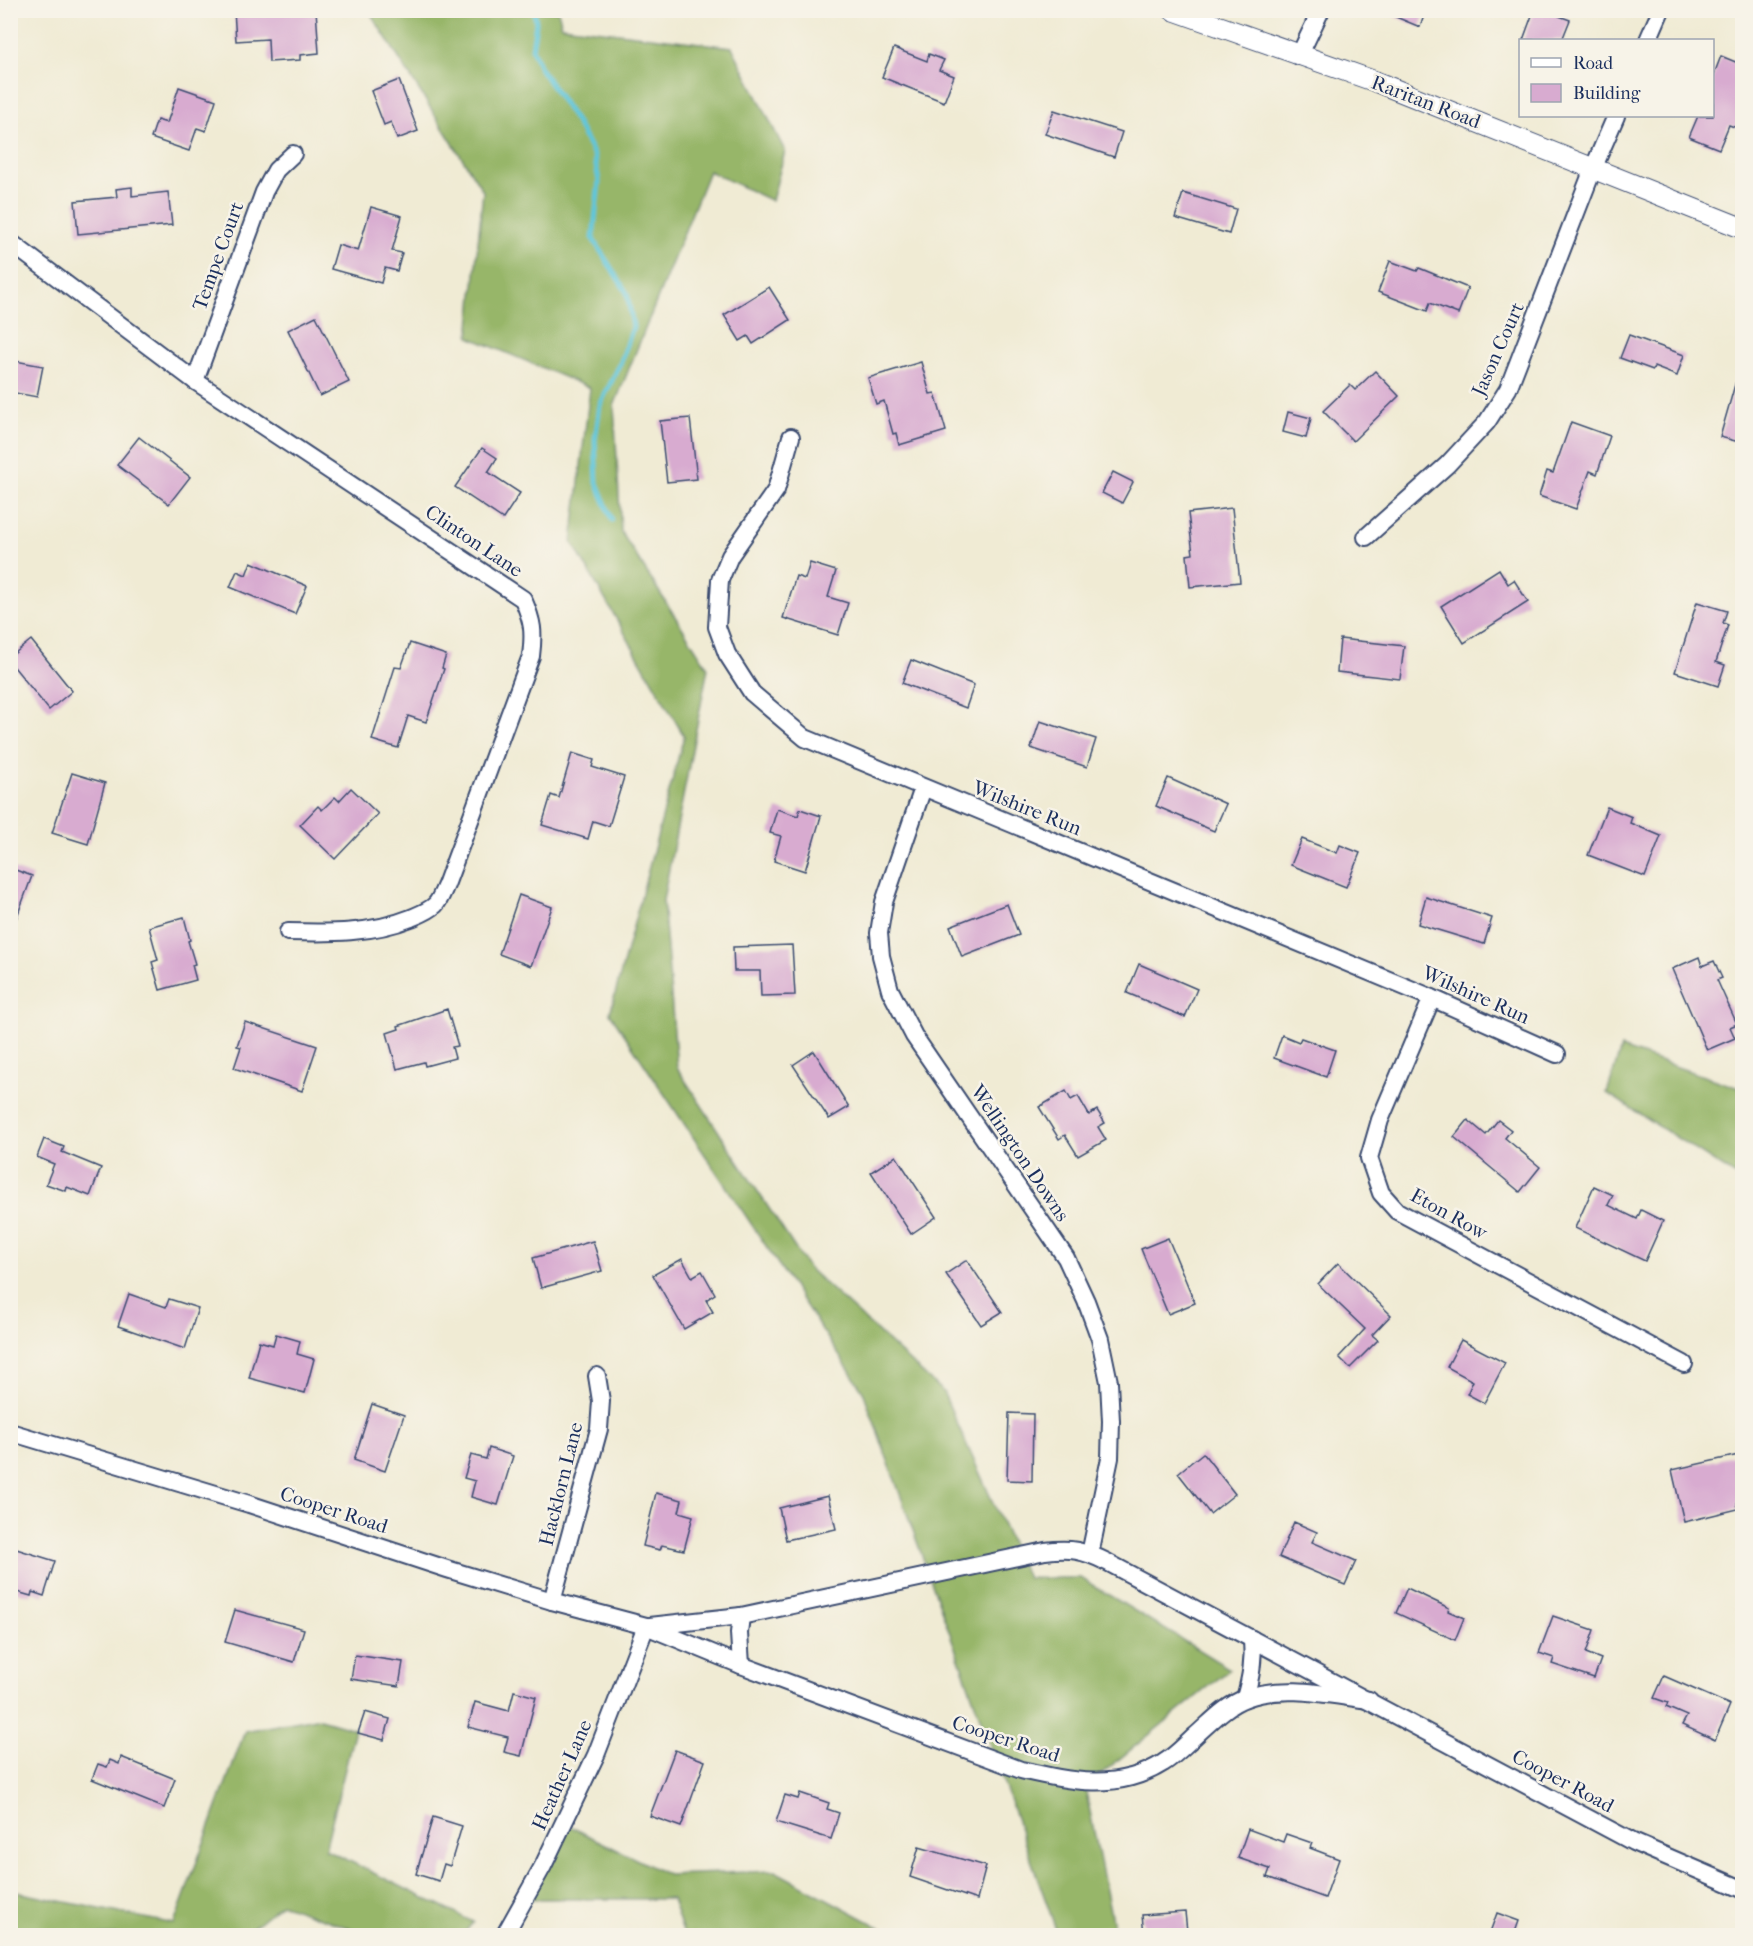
<svg xmlns="http://www.w3.org/2000/svg" width="1753" height="1946" viewBox="0 0 1753 1946" font-family="'IM FELL French Canon',serif">
<style>
.forest{fill:#97b669;stroke:#597264;stroke-width:1.5}
.lines{fill:none;stroke-linecap:round;stroke-linejoin:round}
.stream{stroke:#5ec6db;stroke-width:5}
.building{fill:#d8abd0}
.minor-casing{stroke:#3b4b70;stroke-width:20}
.tertiary-casing{stroke:#3b4b70;stroke-width:22}
.minor{stroke:#fff;stroke-width:16}
.tertiary{stroke:#fff;stroke-width:20}
.labels{text-anchor:middle;dominant-baseline:central;stroke-width:5;stroke-linejoin:round;paint-order:stroke}
.street-label{font-size:20px;fill:#1b2f5e;stroke:#f7f3e8}
</style>
<rect width="100%" height="100%" fill="#f7f3e8"/>
<filter id="ink" filterUnits="userSpaceOnUse"><feTurbulence type="fractalNoise" baseFrequency=".0167" numOctaves="2"/><feDisplacementMap in="SourceGraphic" scale="12" xChannelSelector="R" yChannelSelector="G"/><feConvolveMatrix kernelMatrix="1 2 1 2 8 2 1 2 1" color-interpolation-filters="sRGB"/></filter>
<filter id="wash" filterUnits="userSpaceOnUse"><feTurbulence type="fractalNoise" baseFrequency=".008" numOctaves="4" result="noise"/><feDisplacementMap in="SourceGraphic" scale="24" xChannelSelector="R" yChannelSelector="G"/><feGaussianBlur stdDeviation="1.35" result="paint"/><feColorMatrix in="noise" values="0 0 0 0 0 0 0 0 0 0 0 0 0 0 0 0 0 1.4 0 .05"/><feComposite in="paint" operator="in"/></filter>
<g filter="url(#wash)">
<rect width="100%" height="100%" fill="#f0ebd4"/>
<!-- forest -->
<g class="forest">
<path d="M 369,11 L 558,11 L 562,26 L 732,47 L 785,151 L 772,201 L 709,171 L 614,406 L 621,532 L 708,668 L 663,900 L 677,1068 L 808,1268 L 943,1392 L 1027,1578 L 1081,1578 L 1230,1669 L 1085,1787 L 1115,1935 L 1058,1935 L 863,1391 L 610,1013 L 684,736 L 572,542 L 590,388 L 469,337 L 483,191 Z"/>
<path d="M 1621,1048 L 1742,1089 L 1742,1175 L 1736,1176 L 1607,1093 Z"/>
<path d="M 316,1718 L 355,1729 L 325,1849 L 473,1922 L 463,1935 L 369,1935 L 281,1904 L 243,1935 L 11,1935 L 11,1891 L 174,1924 L 245,1731 Z"/>
<path d="M 565,1824 L 668,1875 L 775,1871 L 894,1935 L 684,1935 L 672,1899 L 521,1899 Z"/>
</g>
<g class="lines">
<!-- stream -->
<path class="stream" d="M 534,10 L 536,23 L 532,49 L 540,68 L 575,120 L 594,155 L 599,181 L 593,239 L 627,293 L 633,327 L 620,364 L 600,405 L 595,440 L 597,483 L 612,520"/>
</g>
<g id="blocks">
<!-- building -->
<g class="building">
<path d="M 234,10 L 316,10 L 319,53 L 300,55 L 300,60 L 269,62 L 268,39 L 236,41 Z"/>
<path d="M 1379,10 L 1426,10 L 1420,27 Z"/>
<path d="M 1534,10 L 1561,10 L 1559,16 L 1570,20 L 1562,40 L 1523,40 Z"/>
<path d="M 894,48 L 927,61 L 929,54 L 944,60 L 939,70 L 954,76 L 944,102 L 882,77 Z"/>
<path d="M 1721,56 L 1743,65 L 1743,113 L 1737,128 L 1729,125 L 1719,149 L 1689,137 L 1698,116 L 1713,116 L 1713,77 Z"/>
<path d="M 399,80 L 418,131 L 397,139 L 391,122 L 384,125 L 371,91 Z"/>
<path d="M 179,87 L 216,100 L 206,131 L 197,128 L 189,151 L 151,138 L 157,120 L 167,123 Z"/>
<path d="M 1054,110 L 1122,132 L 1114,157 L 1045,134 Z"/>
<path d="M 132,187 L 132,196 L 168,192 L 172,225 L 78,234 L 75,201 L 117,197 L 116,189 Z"/>
<path d="M 1183,193 L 1236,209 L 1229,234 L 1175,218 Z"/>
<path d="M 371,207 L 402,216 L 392,251 L 402,253 L 397,271 L 385,268 L 381,283 L 331,269 L 338,245 L 358,251 Z"/>
<path d="M 1390,261 L 1417,271 L 1419,268 L 1468,288 L 1458,314 L 1430,303 L 1427,311 L 1378,292 Z"/>
<path d="M 769,287 L 790,320 L 753,344 L 748,336 L 740,341 L 724,315 Z"/>
<path d="M 316,316 L 349,382 L 320,396 L 288,330 Z"/>
<path d="M 1629,335 L 1684,355 L 1677,376 L 1654,367 L 1653,370 L 1620,358 Z"/>
<path d="M 10,360 L 43,366 L 37,397 L 10,392 Z"/>
<path d="M 921,362 L 930,394 L 935,393 L 946,431 L 899,445 L 896,433 L 893,434 L 884,401 L 876,404 L 868,378 Z"/>
<path d="M 1375,371 L 1399,396 L 1353,441 L 1323,411 L 1350,385 L 1355,390 Z"/>
<path d="M 1738,374 L 1743,374 L 1743,443 L 1720,437 Z"/>
<path d="M 1288,412 L 1311,418 L 1306,438 L 1283,432 Z"/>
<path d="M 690,418 L 697,479 L 667,482 L 660,421 Z"/>
<path d="M 1571,422 L 1610,436 L 1597,474 L 1590,471 L 1576,509 L 1539,496 L 1547,471 L 1553,473 Z"/>
<path d="M 139,437 L 190,477 L 169,504 L 117,465 Z"/>
<path d="M 482,448 L 497,458 L 488,472 L 520,493 L 503,519 L 455,487 Z"/>
<path d="M 1113,472 L 1133,482 L 1122,503 L 1102,493 Z"/>
<path d="M 1232,508 L 1240,582 L 1190,587 L 1187,555 L 1193,554 L 1188,513 Z"/>
<path d="M 251,562 L 307,586 L 295,614 L 230,587 L 237,571 L 246,575 Z"/>
<path d="M 810,563 L 836,571 L 828,597 L 848,603 L 838,635 L 783,618 L 796,576 L 805,579 Z"/>
<path d="M 1499,569 L 1508,584 L 1514,580 L 1528,602 L 1464,643 L 1441,606 Z"/>
<path d="M 1697,602 L 1727,611 L 1723,623 L 1728,625 L 1716,662 L 1725,665 L 1718,686 L 1675,672 Z"/>
<path d="M 1340,639 L 1404,646 L 1400,679 L 1337,672 Z"/>
<path d="M 31,640 L 72,691 L 49,710 L 10,662 L 10,657 Z"/>
<path d="M 410,643 L 446,655 L 442,668 L 444,669 L 426,722 L 408,716 L 398,748 L 372,740 L 395,667 L 401,668 Z"/>
<path d="M 911,660 L 974,685 L 966,708 L 902,683 Z"/>
<path d="M 1040,721 L 1096,739 L 1087,767 L 1031,748 Z"/>
<path d="M 572,753 L 594,760 L 592,767 L 624,777 L 609,826 L 593,821 L 588,839 L 542,825 L 551,795 L 559,798 Z"/>
<path d="M 72,773 L 105,783 L 88,844 L 52,833 Z"/>
<path d="M 1168,778 L 1226,804 L 1214,831 L 1156,806 Z"/>
<path d="M 351,788 L 378,814 L 335,859 L 300,825 L 318,806 L 322,810 L 335,797 L 339,801 Z"/>
<path d="M 1607,807 L 1632,817 L 1630,823 L 1661,836 L 1645,877 L 1588,855 Z"/>
<path d="M 777,809 L 798,816 L 800,809 L 821,816 L 805,871 L 774,861 L 781,836 L 770,833 Z"/>
<path d="M 1302,839 L 1337,853 L 1340,845 L 1360,853 L 1346,887 L 1291,865 Z"/>
<path d="M 10,868 L 32,876 L 12,930 L 10,930 Z"/>
<path d="M 519,895 L 552,907 L 531,966 L 499,954 Z"/>
<path d="M 1426,897 L 1492,918 L 1484,944 L 1418,924 Z"/>
<path d="M 1007,904 L 1019,935 L 962,957 L 950,926 Z"/>
<path d="M 184,917 L 190,940 L 188,941 L 195,964 L 192,965 L 196,980 L 160,990 L 152,962 L 158,960 L 149,927 Z"/>
<path d="M 792,945 L 795,995 L 761,996 L 760,971 L 734,971 L 733,947 Z"/>
<path d="M 1699,957 L 1702,966 L 1714,961 L 1722,978 L 1717,980 L 1737,1024 L 1730,1027 L 1735,1038 L 1707,1050 L 1672,969 Z"/>
<path d="M 1139,964 L 1197,989 L 1185,1017 L 1127,993 Z"/>
<path d="M 447,1009 L 458,1046 L 452,1047 L 455,1058 L 425,1066 L 424,1062 L 397,1069 L 387,1033 L 399,1029 L 398,1026 Z"/>
<path d="M 245,1022 L 317,1046 L 302,1091 L 234,1068 L 241,1047 L 237,1046 Z"/>
<path d="M 1282,1035 L 1299,1042 L 1301,1038 L 1335,1050 L 1326,1077 L 1274,1058 Z"/>
<path d="M 814,1051 L 849,1107 L 829,1119 L 793,1065 Z"/>
<path d="M 1066,1091 L 1071,1100 L 1078,1096 L 1089,1115 L 1097,1110 L 1105,1123 L 1098,1127 L 1106,1140 L 1078,1156 L 1065,1135 L 1059,1139 L 1039,1107 Z"/>
<path d="M 1468,1120 L 1486,1135 L 1498,1120 L 1511,1130 L 1505,1138 L 1540,1167 L 1520,1192 L 1454,1137 Z"/>
<path d="M 44,1139 L 64,1147 L 62,1152 L 101,1168 L 90,1196 L 67,1187 L 66,1191 L 46,1184 L 54,1164 L 37,1157 Z"/>
<path d="M 896,1156 L 936,1217 L 911,1234 L 871,1172 Z"/>
<path d="M 1594,1186 L 1613,1195 L 1608,1205 L 1637,1219 L 1641,1210 L 1663,1221 L 1645,1261 L 1575,1228 Z"/>
<path d="M 1168,1238 L 1195,1303 L 1168,1314 L 1141,1249 Z"/>
<path d="M 593,1241 L 602,1271 L 541,1288 L 533,1258 Z"/>
<path d="M 682,1259 L 692,1277 L 702,1271 L 715,1294 L 706,1300 L 713,1312 L 684,1329 L 653,1275 Z"/>
<path d="M 967,1260 L 1002,1312 L 981,1325 L 946,1274 Z"/>
<path d="M 1338,1263 L 1391,1315 L 1372,1335 L 1378,1340 L 1350,1368 L 1339,1357 L 1365,1329 L 1318,1284 Z"/>
<path d="M 129,1294 L 166,1307 L 169,1299 L 198,1308 L 185,1349 L 118,1326 Z"/>
<path d="M 276,1334 L 300,1341 L 297,1354 L 314,1359 L 305,1393 L 249,1378 L 259,1341 L 273,1345 Z"/>
<path d="M 1461,1340 L 1505,1363 L 1484,1403 L 1467,1394 L 1473,1381 L 1447,1367 Z"/>
<path d="M 372,1404 L 404,1415 L 385,1471 L 354,1460 Z"/>
<path d="M 1009,1413 L 1033,1414 L 1032,1481 L 1007,1480 Z"/>
<path d="M 489,1448 L 513,1456 L 498,1505 L 471,1497 L 475,1481 L 464,1478 L 471,1455 L 486,1459 Z"/>
<path d="M 1203,1453 L 1235,1494 L 1210,1514 L 1178,1473 Z"/>
<path d="M 1743,1454 L 1743,1501 L 1737,1503 L 1738,1509 L 1684,1522 L 1672,1470 Z"/>
<path d="M 656,1493 L 682,1500 L 679,1512 L 693,1516 L 684,1550 L 662,1545 L 660,1550 L 643,1546 Z"/>
<path d="M 828,1496 L 836,1529 L 786,1540 L 779,1508 Z"/>
<path d="M 1294,1522 L 1317,1532 L 1312,1542 L 1356,1561 L 1345,1585 L 1279,1557 Z"/>
<path d="M 10,1547 L 55,1561 L 44,1596 L 32,1592 L 31,1596 L 10,1590 Z"/>
<path d="M 1407,1588 L 1449,1608 L 1448,1611 L 1464,1618 L 1455,1640 L 1396,1613 Z"/>
<path d="M 235,1610 L 304,1629 L 294,1662 L 225,1642 Z"/>
<path d="M 1553,1616 L 1594,1630 L 1586,1653 L 1601,1659 L 1594,1678 L 1552,1664 L 1554,1658 L 1539,1653 Z"/>
<path d="M 355,1655 L 403,1662 L 399,1686 L 351,1679 Z"/>
<path d="M 1664,1676 L 1730,1705 L 1715,1740 L 1682,1725 L 1687,1716 L 1666,1707 L 1668,1703 L 1654,1698 Z"/>
<path d="M 514,1691 L 536,1697 L 521,1756 L 504,1752 L 508,1737 L 468,1727 L 475,1702 L 509,1711 Z"/>
<path d="M 365,1712 L 390,1719 L 384,1740 L 358,1733 Z"/>
<path d="M 675,1750 L 705,1761 L 681,1827 L 650,1816 Z"/>
<path d="M 121,1757 L 175,1779 L 164,1808 L 92,1779 L 98,1764 L 107,1767 L 110,1760 L 119,1764 Z"/>
<path d="M 800,1793 L 829,1803 L 827,1809 L 839,1813 L 831,1839 L 776,1822 L 785,1795 L 798,1799 Z"/>
<path d="M 433,1817 L 462,1826 L 450,1866 L 444,1864 L 439,1881 L 416,1874 Z"/>
<path d="M 1248,1829 L 1283,1842 L 1286,1834 L 1312,1843 L 1310,1848 L 1339,1859 L 1325,1898 L 1267,1877 L 1270,1869 L 1238,1858 Z"/>
<path d="M 919,1847 L 986,1866 L 977,1900 L 910,1877 Z"/>
<path d="M 1185,1912 L 1187,1931 L 1170,1933 L 1170,1935 L 1144,1935 L 1142,1915 Z"/>
<path d="M 1497,1913 L 1519,1921 L 1514,1935 L 1489,1935 Z"/>
</g>
</g>
</g>
<g filter="url(#ink)">
<use href="#blocks" fill-opacity="0" stroke="#3b4b70" stroke-width="1.5"/>
<g class="lines">
<defs>
<g id="minor">
<path d="M 1648,40 L 1661,10"/>
<path d="M 1299,56 L 1321,10"/>
<path d="M 10,242 L 195,381 L 523,599 C 533,622 534,632 531,656 L 446,885 C 443,891 440,900 435,905 C 429,911 418,915 411,918 C 371,934 330,933 288,932"/>
<path d="M 195,381 L 264,192 L 276,170 L 293,154"/>
<path d="M 791,437 L 776,490 L 730,556 L 720,580 L 717,627 L 727,654 L 752,693 L 805,738 L 1432,998 L 1557,1054"/>
<path d="M 1366,537 L 1447,465 L 1487,422 L 1508,389 L 1593,169 L 1616,116"/>
<path d="M 923,788 L 884,902 L 879,933 L 881,956 L 890,990 L 914,1036 L 1066,1258 L 1086,1301 L 1100,1339 L 1109,1382 L 1111,1421 L 1110,1458 L 1090,1554"/>
<path d="M 1432,998 L 1380,1120 L 1369,1158 L 1381,1193 L 1397,1211 L 1684,1364"/>
<path d="M 10,1432 L 249,1504 L 447,1569 L 552,1601 L 646,1626 L 741,1665 L 1021,1770 C 1070,1781 1117,1792 1163,1763 C 1175,1756 1185,1745 1195,1736 C 1210,1723 1226,1705 1246,1698 C 1285,1684 1329,1695 1369,1700"/>
<path d="M 552,1601 L 599,1429 L 601,1401 L 597,1376"/>
<path d="M 650,1626 L 741,1616 L 1045,1551 C 1071,1548 1083,1550 1107,1562 L 1633,1842 L 1742,1889"/>
<path d="M 741,1665 L 739,1633 L 741,1616"/>
<path d="M 1245,1698 C 1251,1677 1254,1660 1252,1639"/>
<path d="M 504,1936 L 543,1866 L 596,1755 L 646,1626"/>
</g>
<path id="tertiary" d="M 1173,10 L 1374,81 L 1742,228"/>
</defs>
<!-- minor casing -->
<use href="#minor" class="minor-casing"/>
<!-- tertiary casing -->
<use href="#tertiary" class="tertiary-casing"/>
<!-- minor -->
<use href="#minor" class="minor"/>
<!-- tertiary -->
<use href="#tertiary" class="tertiary"/>
</g>
</g>
<g class="labels">
<!-- street labels -->
<g class="street-label">
<text transform="translate(1426 102) rotate(21)">Raritan Road</text>
<text transform="translate(218 256) rotate(-70)">Tempe Court</text>
<text transform="translate(1498 349) rotate(-66)">Jason Court</text>
<text transform="translate(474 541) rotate(34)">Clinton Lane</text>
<text transform="translate(1027 808) rotate(22)">Wilshire Run</text>
<text transform="translate(1476 995) rotate(24)">Wilshire Run</text>
<text transform="translate(1020 1153) rotate(56)">Wellington Downs</text>
<text transform="translate(1449 1214) rotate(29)">Eton Row</text>
<text transform="translate(561 1484) rotate(-76)">Hacklorn Lane</text>
<text transform="translate(334 1510) rotate(18)">Cooper Road</text>
<text transform="translate(1006 1739) rotate(18)">Cooper Road</text>
<text transform="translate(562 1775) rotate(-66)">Heather Lane</text>
<text transform="translate(1563 1781) rotate(28)">Cooper Road</text>
</g>
</g>
<!-- margin -->
<rect width="1753" height="1946" fill="none" stroke="#f7f3e8" stroke-width="36"/>
<!-- legend -->
<rect x="1519" y="39" width="195" height="78" fill="#f7f3e8" stroke="#9fa5b1" stroke-width="1.5"/>
<rect x="1531" y="58" width="30" height="9" fill="#ffffff" stroke="#9fa5b1" stroke-width="1.5"/>
<text x="1573" y="69" font-size="18" fill="#1b2f5e">Road</text>
<rect x="1531" y="84" width="30" height="18" fill="#d8abd0" stroke="#9fa5b1" stroke-width="1.5"/>
<text x="1573" y="99" font-size="18" fill="#1b2f5e">Building</text>
</svg>
